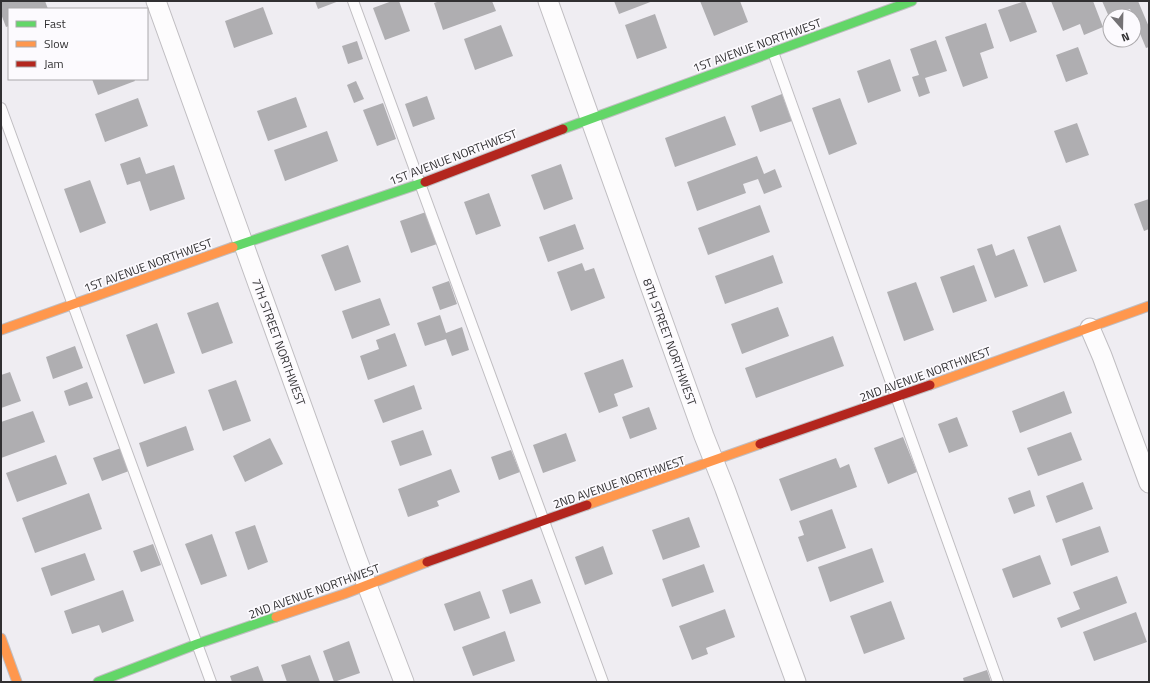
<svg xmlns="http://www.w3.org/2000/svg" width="1150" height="683" viewBox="0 0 1150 683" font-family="'Titillium Web',sans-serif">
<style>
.building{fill:#afaeb1}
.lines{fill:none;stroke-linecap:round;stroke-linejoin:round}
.lane-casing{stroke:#c0bec2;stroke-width:12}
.street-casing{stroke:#c0bec2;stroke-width:21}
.fast-casing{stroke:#c0bec2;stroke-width:11}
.slow-casing{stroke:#c0bec2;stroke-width:11}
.jam-casing{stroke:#c0bec2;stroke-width:11}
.lane{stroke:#fdfcfd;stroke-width:10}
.street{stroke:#fdfcfd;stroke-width:19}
.fast{stroke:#63d668;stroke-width:9}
.slow{stroke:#ff974d;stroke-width:9}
.jam{stroke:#b3261e;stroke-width:9}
.labels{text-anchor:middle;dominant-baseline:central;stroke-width:3.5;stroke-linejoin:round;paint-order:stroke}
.street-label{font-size:12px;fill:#313032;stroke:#fcfafe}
</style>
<rect width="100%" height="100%" fill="#efedf2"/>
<!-- building -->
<g class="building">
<path d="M 1,1 L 45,1 L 48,9 L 9,9 L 9,26 L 6,27 L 1,14 Z"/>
<path d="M 315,1 L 339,1 L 318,9 Z"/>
<path d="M 392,1 L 399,1 L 410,31 L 385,40 L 373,8 Z"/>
<path d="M 440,1 L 492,1 L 496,11 L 443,30 L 434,3 Z"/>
<path d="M 614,1 L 653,1 L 619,14 Z"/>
<path d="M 700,1 L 740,1 L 748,22 L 714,36 Z"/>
<path d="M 1025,1 L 1037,32 L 1010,42 L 998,10 Z"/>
<path d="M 1051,1 L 1093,1 L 1103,27 L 1084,35 L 1080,24 L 1063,31 Z"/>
<path d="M 1102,1 L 1138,1 L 1149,27 L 1149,47 L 1146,48 L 1134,19 L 1134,16 L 1133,16 L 1130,9 L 1110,16 L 1110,19 Z"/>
<path d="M 263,7 L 273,34 L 234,48 L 225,21 Z"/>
<path d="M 655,14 L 667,48 L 637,59 L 625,25 Z"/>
<path d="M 986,23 L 994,48 L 980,53 L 988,78 L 963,87 L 945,37 Z"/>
<path d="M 501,25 L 513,56 L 475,70 L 464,39 Z"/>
<path d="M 936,40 L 947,71 L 925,78 L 930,93 L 919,97 L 912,77 L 919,75 L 910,49 Z"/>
<path d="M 357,41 L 363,59 L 348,64 L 342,46 Z"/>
<path d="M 1078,47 L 1088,74 L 1066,82 L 1056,55 Z"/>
<path d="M 890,59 L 901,91 L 868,103 L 857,71 Z"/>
<path d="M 92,79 L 134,79 L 135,81 L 98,95 Z"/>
<path d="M 356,81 L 364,99 L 354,103 L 347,85 Z"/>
<path d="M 782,94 L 792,121 L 760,132 L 751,106 Z"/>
<path d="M 427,96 L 435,119 L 413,127 L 405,104 Z"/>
<path d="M 296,97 L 307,127 L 268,141 L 257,111 Z"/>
<path d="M 138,98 L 148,126 L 105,142 L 95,114 Z"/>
<path d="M 840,98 L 857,144 L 829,155 L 812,108 Z"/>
<path d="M 383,103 L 396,139 L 377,146 L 363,110 Z"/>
<path d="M 725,116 L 736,145 L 675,167 L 665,138 Z"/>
<path d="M 1077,123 L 1089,155 L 1066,163 L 1054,131 Z"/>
<path d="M 327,131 L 338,161 L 285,181 L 274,150 Z"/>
<path d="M 757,156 L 764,174 L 775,169 L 782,187 L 764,194 L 758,179 L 743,184 L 746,193 L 697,211 L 687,182 Z"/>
<path d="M 140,157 L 146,174 L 174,165 L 185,199 L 150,211 L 140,181 L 127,185 L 120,164 Z"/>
<path d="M 561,164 L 573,199 L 544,210 L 531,175 Z"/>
<path d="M 90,180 L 106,223 L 80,233 L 64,189 Z"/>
<path d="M 489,193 L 501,226 L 476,235 L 464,202 Z"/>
<path d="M 1149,199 L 1149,229 L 1144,231 L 1134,204 Z"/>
<path d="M 760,205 L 770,232 L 708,255 L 698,228 Z"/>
<path d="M 426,212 L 437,244 L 411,253 L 400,221 Z"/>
<path d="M 575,224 L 584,249 L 548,262 L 539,237 Z"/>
<path d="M 1060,225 L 1077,271 L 1044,283 L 1027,237 Z"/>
<path d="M 992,244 L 996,256 L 1014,249 L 1028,286 L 995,298 L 977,249 Z"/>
<path d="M 348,245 L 361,282 L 335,291 L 321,255 Z"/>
<path d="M 773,255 L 783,283 L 725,304 L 715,276 Z"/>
<path d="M 582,263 L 585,271 L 594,268 L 605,298 L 571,311 L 557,272 Z"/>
<path d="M 974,265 L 987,301 L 953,313 L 940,277 Z"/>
<path d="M 449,281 L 457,304 L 440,310 L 432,287 Z"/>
<path d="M 916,282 L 934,330 L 904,341 L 887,292 Z"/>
<path d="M 380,298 L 390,325 L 352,339 L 342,311 Z"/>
<path d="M 218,302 L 233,343 L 202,354 L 187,313 Z"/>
<path d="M 778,307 L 789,336 L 742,354 L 731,324 Z"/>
<path d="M 440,315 L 446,333 L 462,327 L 469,350 L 452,356 L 446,339 L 425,346 L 417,323 Z"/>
<path d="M 157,323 L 175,373 L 144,384 L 126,335 Z"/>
<path d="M 395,333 L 407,366 L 368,380 L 360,356 L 379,349 L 376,340 Z"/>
<path d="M 833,336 L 844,366 L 756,398 L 745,368 Z"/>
<path d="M 75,346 L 83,368 L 53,379 L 46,357 Z"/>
<path d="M 623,359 L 633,387 L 614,394 L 618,406 L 599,413 L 584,373 Z"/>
<path d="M 10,372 L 21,401 L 1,408 L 1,375 Z"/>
<path d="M 236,380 L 251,421 L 223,431 L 208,390 Z"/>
<path d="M 87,382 L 93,398 L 69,406 L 64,391 Z"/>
<path d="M 414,385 L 422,409 L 383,423 L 374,400 Z"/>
<path d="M 1064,391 L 1072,413 L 1020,433 L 1012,411 Z"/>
<path d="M 649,407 L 657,429 L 630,439 L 622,417 Z"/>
<path d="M 33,411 L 45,442 L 1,458 L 1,422 Z"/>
<path d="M 957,417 L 968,446 L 949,453 L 938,424 Z"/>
<path d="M 186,426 L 194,450 L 147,467 L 139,443 Z"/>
<path d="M 423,430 L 432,455 L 400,466 L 391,441 Z"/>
<path d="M 1071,432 L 1082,460 L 1038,476 L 1027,448 Z"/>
<path d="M 566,433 L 576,461 L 543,473 L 533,445 Z"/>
<path d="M 903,437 L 917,472 L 888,484 L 874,448 Z"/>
<path d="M 270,438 L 283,464 L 245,482 L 233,456 Z"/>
<path d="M 121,448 L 129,471 L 102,481 L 93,458 Z"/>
<path d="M 511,450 L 520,472 L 499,480 L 491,457 Z"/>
<path d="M 56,455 L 67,484 L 17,502 L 6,473 Z"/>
<path d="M 836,458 L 840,468 L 849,464 L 857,487 L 791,511 L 779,479 Z"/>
<path d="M 451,469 L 460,492 L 437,501 L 439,506 L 408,517 L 398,489 Z"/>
<path d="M 1083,482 L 1093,509 L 1056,523 L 1046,496 Z"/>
<path d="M 1030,490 L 1035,506 L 1014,514 L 1008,498 Z"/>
<path d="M 89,493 L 102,529 L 35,553 L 22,518 Z"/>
<path d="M 832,509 L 846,548 L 807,562 L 798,537 L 804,535 L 799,521 Z"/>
<path d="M 689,517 L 700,547 L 663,560 L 652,530 Z"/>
<path d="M 255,525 L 268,562 L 248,570 L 235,532 Z"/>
<path d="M 1100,526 L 1109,552 L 1071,566 L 1062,539 Z"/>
<path d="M 212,534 L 227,576 L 201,585 L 185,544 Z"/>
<path d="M 153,544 L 161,565 L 141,572 L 133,551 Z"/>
<path d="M 603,546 L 613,574 L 585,585 L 575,557 Z"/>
<path d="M 872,548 L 884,582 L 830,602 L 818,567 Z"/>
<path d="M 85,553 L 95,580 L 51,596 L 41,568 Z"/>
<path d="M 1040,555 L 1051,584 L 1013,598 L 1002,569 Z"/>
<path d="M 704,564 L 714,592 L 672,607 L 662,579 Z"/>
<path d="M 1117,576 L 1127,603 L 1061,628 L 1057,618 L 1080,609 L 1073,592 Z"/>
<path d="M 532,579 L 541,603 L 510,614 L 502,590 Z"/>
<path d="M 123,590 L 134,621 L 102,633 L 99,625 L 72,634 L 64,611 Z"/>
<path d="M 480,591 L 490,618 L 454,631 L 444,604 Z"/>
<path d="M 891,601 L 905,639 L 864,654 L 850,616 Z"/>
<path d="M 725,609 L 735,637 L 706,648 L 708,654 L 692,660 L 679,626 Z"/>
<path d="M 1136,612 L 1147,642 L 1094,661 L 1083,632 Z"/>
<path d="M 505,631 L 515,661 L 473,676 L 462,647 Z"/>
<path d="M 349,641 L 360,673 L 334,682 L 323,651 Z"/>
<path d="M 310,655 L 320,682 L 287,682 L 281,665 Z"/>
<path d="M 258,666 L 264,682 L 232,682 L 230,676 Z"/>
<path d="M 987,670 L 991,682 L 964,682 L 963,678 Z"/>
</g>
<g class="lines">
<defs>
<g id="lane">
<path d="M 353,1 L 603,682"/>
<path d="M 773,52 L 998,682"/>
<path d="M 1,108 L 211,682"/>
</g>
<g id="street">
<path d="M 156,1 L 357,559 L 404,682"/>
<path d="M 548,1 L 704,436 L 725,489 L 796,682"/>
<path d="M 1090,328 L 1102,356 L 1149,483"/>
</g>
<g id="fast">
<path d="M 563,129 L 912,1"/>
<path d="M 233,247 L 425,182"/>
<path d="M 98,682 L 197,644 L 276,617"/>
</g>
<g id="slow">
<path d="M 1,330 L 233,247"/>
<path d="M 930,385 L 1149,306"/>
<path d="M 587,505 L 760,444"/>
<path d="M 276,617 L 344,594 L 427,562"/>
<path d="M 1,638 L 17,682"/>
</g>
<g id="jam">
<path d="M 425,182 L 563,129"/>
<path d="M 760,444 L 930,385"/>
<path d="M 427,562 L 587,505"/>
</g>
</defs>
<!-- lane casing -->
<use href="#lane" class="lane-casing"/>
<!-- street casing -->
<use href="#street" class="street-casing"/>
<!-- fast casing -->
<use href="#fast" class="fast-casing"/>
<!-- slow casing -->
<use href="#slow" class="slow-casing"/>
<!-- jam casing -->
<use href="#jam" class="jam-casing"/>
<!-- lane -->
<use href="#lane" class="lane"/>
<!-- street -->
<use href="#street" class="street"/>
<!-- fast -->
<use href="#fast" class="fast"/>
<!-- slow -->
<use href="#slow" class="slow"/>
<!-- jam -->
<use href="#jam" class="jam"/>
</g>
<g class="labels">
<!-- street labels -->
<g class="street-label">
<text transform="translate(757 45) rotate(-20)">1ST AVENUE NORTHWEST</text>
<text transform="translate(453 157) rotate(-21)">1ST AVENUE NORTHWEST</text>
<text transform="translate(148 265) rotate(-20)">1ST AVENUE NORTHWEST</text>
<text transform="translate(279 342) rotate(70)">7TH STREET NORTHWEST</text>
<text transform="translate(670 342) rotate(70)">8TH STREET NORTHWEST</text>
<text transform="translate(925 374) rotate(-20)">2ND AVENUE NORTHWEST</text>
<text transform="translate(619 482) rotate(-19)">2ND AVENUE NORTHWEST</text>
<text transform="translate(314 591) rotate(-20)">2ND AVENUE NORTHWEST</text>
</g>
</g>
<!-- border -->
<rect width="1150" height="683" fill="none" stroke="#313032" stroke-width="4"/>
<!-- legend -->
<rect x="8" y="8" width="140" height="72" fill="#fcfafe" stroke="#aba9ac"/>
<rect x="16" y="21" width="20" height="6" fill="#63d668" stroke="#aba9ac"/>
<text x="44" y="28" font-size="12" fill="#313032">Fast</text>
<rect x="16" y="41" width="20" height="6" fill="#ff974d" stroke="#aba9ac"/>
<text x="44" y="48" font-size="12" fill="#313032">Slow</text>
<rect x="16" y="61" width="20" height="6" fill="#b3261e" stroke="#aba9ac"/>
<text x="44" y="68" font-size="12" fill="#313032">Jam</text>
<!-- north arrow -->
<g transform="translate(1122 28) rotate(160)"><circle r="19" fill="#fcfafe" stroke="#aba9ac"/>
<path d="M0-3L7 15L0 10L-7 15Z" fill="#747275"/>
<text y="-6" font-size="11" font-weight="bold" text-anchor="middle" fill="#313032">N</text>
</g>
</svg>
